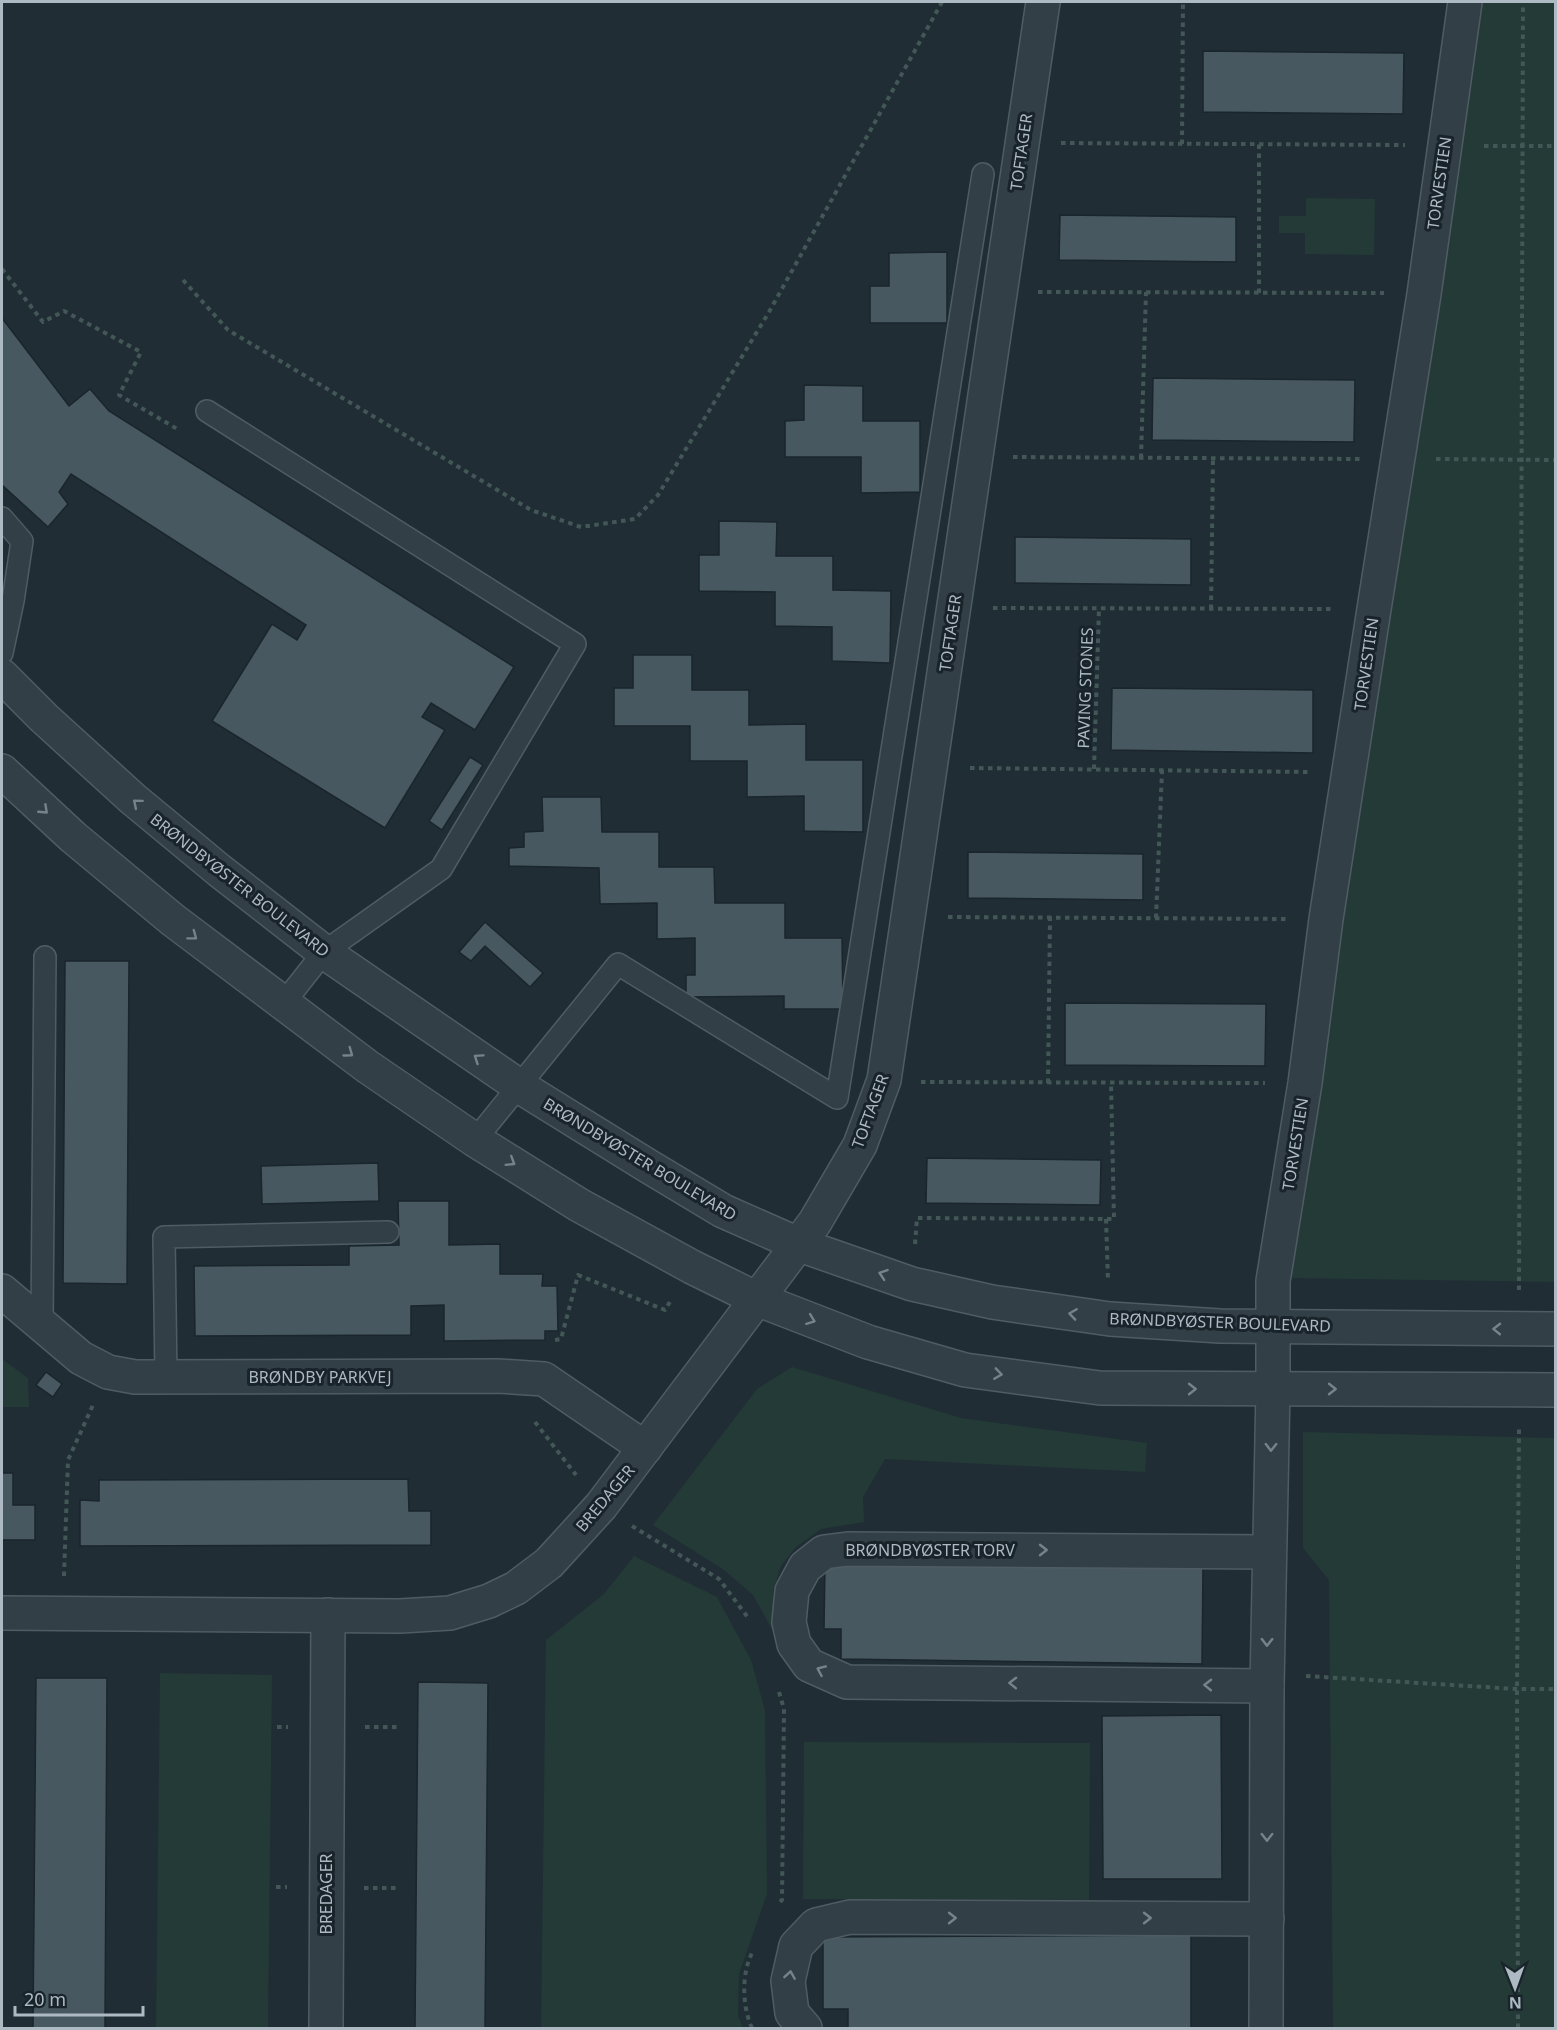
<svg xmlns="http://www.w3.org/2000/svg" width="1557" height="2030" viewBox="0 0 1557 2030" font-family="'Noto Sans',sans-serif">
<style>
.green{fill:#243a37}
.building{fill:#485861;stroke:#1a252c;stroke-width:1.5}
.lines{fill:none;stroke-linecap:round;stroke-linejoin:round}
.service-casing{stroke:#505c64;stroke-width:24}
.minor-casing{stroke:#505c64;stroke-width:36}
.tertiary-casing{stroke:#505c64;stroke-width:36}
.path{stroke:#435856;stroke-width:4;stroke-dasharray:4.5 4.5;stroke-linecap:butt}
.service{stroke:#333f46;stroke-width:21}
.minor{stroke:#333f46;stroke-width:33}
.tertiary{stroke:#333f46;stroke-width:33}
.oneway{stroke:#76838b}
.labels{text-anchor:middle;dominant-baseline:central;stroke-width:6;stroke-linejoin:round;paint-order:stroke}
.street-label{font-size:16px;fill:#adbac3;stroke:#19232a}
</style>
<rect width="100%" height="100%" fill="#202d35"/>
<!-- green -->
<g class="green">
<path d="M 1477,2 L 1555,2 L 1555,1282 L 1291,1278 Z"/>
<path d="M 1306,198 L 1375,199 L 1374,255 L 1305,254 L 1305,233 L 1279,233 L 1279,216 L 1306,216 Z"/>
<path d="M 2,1359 L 28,1378 L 29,1407 L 2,1407 Z"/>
<path d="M 792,1367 L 961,1418 L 1147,1443 L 1145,1472 L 885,1459 L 863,1497 L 864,1522 L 821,1529 L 796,1547 L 781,1566 L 773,1591 L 773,1631 L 753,1595 L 724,1570 L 653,1525 L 757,1389 Z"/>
<path d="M 1303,1432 L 1555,1438 L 1555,2028 L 1333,2028 L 1329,1580 L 1303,1548 Z"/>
<path d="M 634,1556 L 717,1597 L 751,1660 L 765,1710 L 767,1894 L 739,1974 L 738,2016 L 743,2028 L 541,2028 L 546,1640 L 604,1594 Z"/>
<path d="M 160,1673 L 272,1675 L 268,2028 L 156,2028 Z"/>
<path d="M 804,1742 L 1090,1743 L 1089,1900 L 803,1899 Z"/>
</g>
<!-- building -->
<g class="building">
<path d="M 1203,51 L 1404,53 L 1403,114 L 1203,112 Z"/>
<path d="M 1060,215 L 1236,217 L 1236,262 L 1059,260 Z"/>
<path d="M 947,252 L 947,323 L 870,323 L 870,286 L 889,286 L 889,253 Z"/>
<path d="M 2,318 L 69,406 L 90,389 L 109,411 L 514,667 L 475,730 L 431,703 L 422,717 L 445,730 L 385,828 L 212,721 L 272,624 L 297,640 L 306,625 L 71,474 L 59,492 L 68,504 L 48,527 L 2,485 Z"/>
<path d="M 1153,378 L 1355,380 L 1354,442 L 1152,440 Z"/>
<path d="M 804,385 L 863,386 L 863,421 L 920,421 L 920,492 L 861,493 L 861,457 L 785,457 L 785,421 L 804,420 Z"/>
<path d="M 719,521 L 777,522 L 776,556 L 833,556 L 833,590 L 891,591 L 890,663 L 832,661 L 832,627 L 775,626 L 775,592 L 699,591 L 699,555 L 719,555 Z"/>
<path d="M 1015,537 L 1191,539 L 1191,585 L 1015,583 Z"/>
<path d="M 633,655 L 692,655 L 692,690 L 749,690 L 749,725 L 806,724 L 806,760 L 863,760 L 863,832 L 804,831 L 804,796 L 747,797 L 747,761 L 690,761 L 690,726 L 614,726 L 614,688 L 633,688 Z"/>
<path d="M 1112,688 L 1313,690 L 1313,753 L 1111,750 Z"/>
<path d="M 470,757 L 483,765 L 442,830 L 429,821 Z"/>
<path d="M 542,797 L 601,797 L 602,832 L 659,832 L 659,867 L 714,867 L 715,903 L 785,903 L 785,938 L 842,938 L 843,1009 L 784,1009 L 784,996 L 686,997 L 686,975 L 695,975 L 695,938 L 657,939 L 657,903 L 600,904 L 599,868 L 509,866 L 509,848 L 524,847 L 524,832 L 543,831 Z"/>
<path d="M 968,852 L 1143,854 L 1143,900 L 968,898 Z"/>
<path d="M 485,922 L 543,973 L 530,987 L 485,946 L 471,961 L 459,952 Z"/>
<path d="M 65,961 L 129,961 L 127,1284 L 63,1283 Z"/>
<path d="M 1065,1003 L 1266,1004 L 1265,1066 L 1065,1065 Z"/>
<path d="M 927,1158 L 1101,1160 L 1100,1205 L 926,1203 Z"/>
<path d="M 378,1163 L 379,1201 L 262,1204 L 261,1166 Z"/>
<path d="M 398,1201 L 449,1201 L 449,1245 L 500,1244 L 500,1274 L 543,1274 L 542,1286 L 557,1286 L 558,1331 L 545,1331 L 545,1340 L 444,1341 L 444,1305 L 411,1306 L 411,1335 L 195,1336 L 194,1266 L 349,1265 L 349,1246 L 399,1245 Z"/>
<path d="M 46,1372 L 62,1384 L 53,1397 L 36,1385 Z"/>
<path d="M 2,1473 L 13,1473 L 13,1505 L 35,1505 L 35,1540 L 2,1540 Z"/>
<path d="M 408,1479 L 409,1511 L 431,1511 L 431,1545 L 80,1546 L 80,1500 L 99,1501 L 99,1480 Z"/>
<path d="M 825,1563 L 1203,1568 L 1202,1664 L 841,1659 L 841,1629 L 824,1629 Z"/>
<path d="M 36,1678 L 107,1678 L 105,2028 L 33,2028 Z"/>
<path d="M 418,1682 L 488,1683 L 485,2028 L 415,2028 Z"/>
<path d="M 1221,1715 L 1222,1879 L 1103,1879 L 1102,1716 Z"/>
<path d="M 1191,1935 L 1191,2028 L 848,2028 L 848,2009 L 823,2009 L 823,1937 Z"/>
</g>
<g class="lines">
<defs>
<g id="service">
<path d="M 207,411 L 575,644 L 441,869 L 324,952 L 283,1004"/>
<path d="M 2,518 L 22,541 L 13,601 L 2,653"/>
<path d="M 475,1140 L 618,964 L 837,1098 L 983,174"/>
<path d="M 42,1325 L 45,957"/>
<path d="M 166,1377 L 164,1237 L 388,1232"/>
</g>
<g id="minor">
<path d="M 2,1291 L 81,1358 L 108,1372 L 135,1377 L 498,1376 L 544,1379 L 645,1448"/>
<path d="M 2,1613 L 400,1616 L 450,1613 L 489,1601 L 516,1588 L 549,1563 L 601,1506 L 815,1222 L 860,1145 L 884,1080 L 1043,2"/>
<path d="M 1267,1686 L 847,1682 L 809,1665 L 794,1644 L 789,1622 L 792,1591 L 805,1567 L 824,1552 L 848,1549 L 1268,1552"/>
<path d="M 326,2028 L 328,1615"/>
<path d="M 805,2028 L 792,2013 L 788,1981 L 796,1946 L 816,1925 L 850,1917 L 1267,1919"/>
<path d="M 1266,2028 L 1267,1686 L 1273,1389 L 1273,1281 L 1305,1083 L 1326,919 L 1374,609 L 1424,294 L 1465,2"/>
</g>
<g id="tertiary">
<path d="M 2,676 L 44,718 L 133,799 L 220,871 L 324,952 L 519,1086 L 648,1166 L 723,1211 L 800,1245 L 912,1284 L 992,1302 L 1110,1319 L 1220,1326 L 1556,1329"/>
<path d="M 2,771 L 73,837 L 173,920 L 368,1067 L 475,1140 L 579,1205 L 692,1267 L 757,1299 L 868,1342 L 965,1370 L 1100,1388 L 1556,1390"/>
</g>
</defs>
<!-- service casing -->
<use href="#service" class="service-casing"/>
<!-- minor casing -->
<use href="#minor" class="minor-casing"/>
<!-- tertiary casing -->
<use href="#tertiary" class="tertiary-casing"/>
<!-- path -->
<g class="path">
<path d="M 1061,143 L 1405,145"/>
<path d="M 1182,144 L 1183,2"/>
<path d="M 1484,146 L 1556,146"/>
<path d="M 2,269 L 43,322 L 64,311 L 141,352 L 119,395 L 179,430"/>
<path d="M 183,280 L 228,330 L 531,510 L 581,527 L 635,519 L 658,495 L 769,312 L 942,2"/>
<path d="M 1038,292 L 1384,293"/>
<path d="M 1259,293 L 1259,144"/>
<path d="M 1013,457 L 1360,459"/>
<path d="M 1141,458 L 1146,292"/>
<path d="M 1436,459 L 1556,460"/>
<path d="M 993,608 L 1334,609"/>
<path d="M 1211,609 L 1213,458"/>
<path d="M 970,768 L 1310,772"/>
<path d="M 1094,769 L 1099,608"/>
<path d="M 948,917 L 1289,919"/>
<path d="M 1156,918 L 1162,770"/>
<path d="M 921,1082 L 1265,1083"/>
<path d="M 1048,1083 L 1050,917"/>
<path d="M 1106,1219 L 1108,1281"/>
<path d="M 915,1244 L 917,1218 L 1114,1219 L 1111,1083"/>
<path d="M 1519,1290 L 1523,2"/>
<path d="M 555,1340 L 561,1339 L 578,1275 L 665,1310 L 671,1300"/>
<path d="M 535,1422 L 576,1475"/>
<path d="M 632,1526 L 719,1579 L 749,1619"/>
<path d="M 64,1576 L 68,1460 L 93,1405"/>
<path d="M 1306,1676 L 1517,1689 L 1556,1689"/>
<path d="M 779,1692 L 784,1709 L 782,1900 L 780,1902"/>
<path d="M 277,1727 L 288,1727"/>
<path d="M 365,1727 L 397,1727"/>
<path d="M 276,1887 L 287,1887"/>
<path d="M 364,1888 L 396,1888"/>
<path d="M 752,2028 C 742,2006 741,1973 753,1951"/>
<path d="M 1518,2028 L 1517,1689 L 1519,1429"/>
</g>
<!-- service -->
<use href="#service" class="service"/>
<!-- minor -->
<use href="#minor" class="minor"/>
<!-- tertiary -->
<use href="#tertiary" class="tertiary"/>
</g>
<!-- one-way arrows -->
<defs><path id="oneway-chevron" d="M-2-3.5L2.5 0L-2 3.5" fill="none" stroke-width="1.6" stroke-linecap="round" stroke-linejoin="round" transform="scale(1.5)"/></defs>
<g class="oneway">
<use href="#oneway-chevron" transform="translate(137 803) rotate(-140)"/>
<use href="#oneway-chevron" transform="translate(44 810) rotate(43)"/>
<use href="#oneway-chevron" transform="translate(193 936) rotate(37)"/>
<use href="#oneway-chevron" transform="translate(349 1053) rotate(36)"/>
<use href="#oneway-chevron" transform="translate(478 1058) rotate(-146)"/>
<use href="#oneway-chevron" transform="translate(511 1162) rotate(32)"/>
<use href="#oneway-chevron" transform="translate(883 1274) rotate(-161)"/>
<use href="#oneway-chevron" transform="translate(1073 1314) rotate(-172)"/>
<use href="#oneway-chevron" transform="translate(811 1320) rotate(21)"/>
<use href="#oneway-chevron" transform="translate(1497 1329) rotate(-179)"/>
<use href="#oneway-chevron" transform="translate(998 1374) rotate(8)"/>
<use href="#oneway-chevron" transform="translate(1192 1389)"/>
<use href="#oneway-chevron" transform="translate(1332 1389)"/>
<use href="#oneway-chevron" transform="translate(1271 1447) rotate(91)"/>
<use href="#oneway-chevron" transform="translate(1043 1550)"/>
<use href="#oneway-chevron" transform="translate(1267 1642) rotate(91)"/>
<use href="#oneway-chevron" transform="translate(821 1670) rotate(-156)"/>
<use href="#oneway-chevron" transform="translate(1013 1683) rotate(-179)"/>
<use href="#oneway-chevron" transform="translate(1208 1685) rotate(-179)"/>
<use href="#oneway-chevron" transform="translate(1267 1837) rotate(90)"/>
<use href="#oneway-chevron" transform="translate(952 1918)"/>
<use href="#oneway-chevron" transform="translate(1147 1918)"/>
<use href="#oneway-chevron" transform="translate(790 1975) rotate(-81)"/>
</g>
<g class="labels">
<!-- street labels -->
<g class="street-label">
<text transform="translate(1021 152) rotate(-82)">TOFTAGER</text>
<text transform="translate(1439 183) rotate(-82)">TORVESTIEN</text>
<text transform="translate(950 633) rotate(-82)">TOFTAGER</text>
<text transform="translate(1366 664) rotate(-82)">TORVESTIEN</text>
<text transform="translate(1085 688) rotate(-88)">PAVING STONES</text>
<text transform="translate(240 885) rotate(38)">BRØNDBYØSTER BOULEVARD</text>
<text transform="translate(870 1111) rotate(-70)">TOFTAGER</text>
<text transform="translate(1295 1144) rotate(-81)">TORVESTIEN</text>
<text transform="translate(640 1159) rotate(31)">BRØNDBYØSTER BOULEVARD</text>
<text transform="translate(1220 1322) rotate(2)">BRØNDBYØSTER BOULEVARD</text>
<text x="320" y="1377">BRØNDBY PARKVEJ</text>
<text transform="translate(605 1498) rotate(-50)">BREDAGER</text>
<text x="930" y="1550">BRØNDBYØSTER TORV</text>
<text transform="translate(326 1894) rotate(-90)">BREDAGER</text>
</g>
</g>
<!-- border -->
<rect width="1557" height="2030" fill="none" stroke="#adbac3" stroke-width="6"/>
<!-- north arrow -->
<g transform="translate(1515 1988) rotate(179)" stroke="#19232a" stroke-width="4.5" paint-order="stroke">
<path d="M0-4.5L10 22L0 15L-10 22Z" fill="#adbac3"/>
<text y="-9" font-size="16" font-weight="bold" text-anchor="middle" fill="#adbac3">N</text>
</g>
<!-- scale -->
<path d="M15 2006v9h128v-9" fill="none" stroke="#adbac3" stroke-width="3"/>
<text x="24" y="2006" font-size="18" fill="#adbac3" stroke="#19232a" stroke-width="4.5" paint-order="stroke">20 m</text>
</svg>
